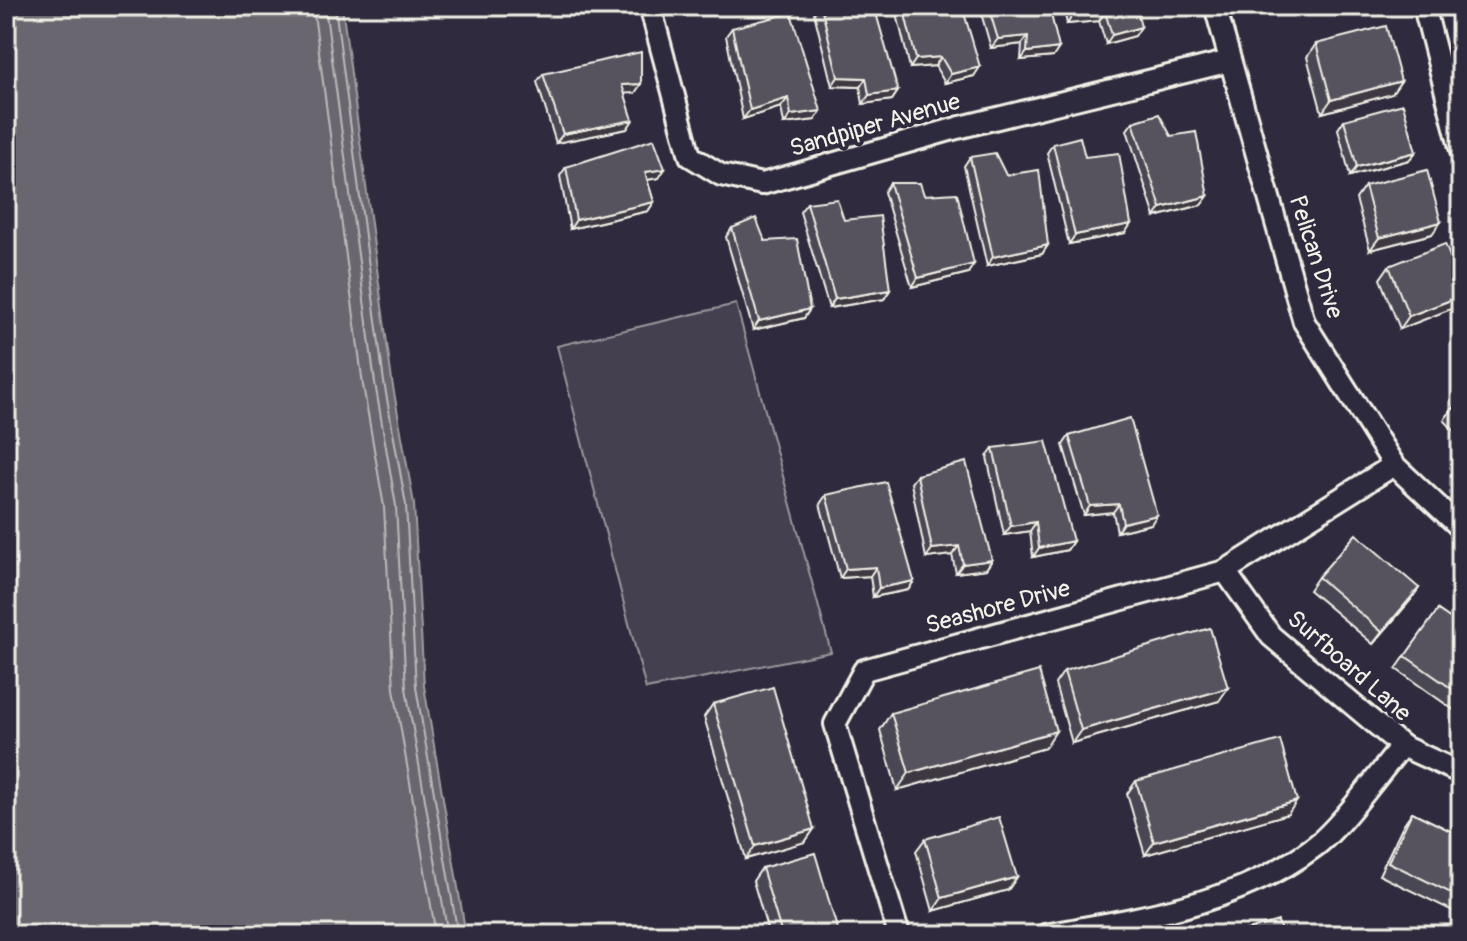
<svg xmlns="http://www.w3.org/2000/svg" width="1467" height="941" viewBox="0 0 1467 941" font-family="Pangolin,sans-serif">
<style>
.green{fill:#454050;stroke:#9c989c;stroke-width:2}
.water{fill:#6a6670;stroke:#a19ea0;stroke-width:2}
.lines{fill:none;stroke-linecap:round;stroke-linejoin:round}
.shore{stroke:#bdb9b8;stroke-width:2}
.minor-casing{stroke:#f4f1e8;stroke-width:26}
.minor{stroke:#2f2a3d;stroke-width:20}
.wall{fill:#4a4752;stroke:#f4f1e8;stroke-width:2}
.shaded-wall{fill:#3c3942;stroke:#f4f1e8;stroke-width:2}
.building{fill:#56525f;stroke:#f4f1e8;stroke-width:2}
.labels{text-anchor:middle;dominant-baseline:central;stroke-width:8;stroke-linejoin:round;paint-order:stroke}
.street-label{font-size:24px;fill:#f4f1e8;stroke:#2f2a3d}
</style>
<rect width="100%" height="100%" fill="#2f2a3d"/>
<filter id="ink" filterUnits="userSpaceOnUse"><feTurbulence type="fractalNoise" baseFrequency=".0125" numOctaves="2"/><feDisplacementMap in="SourceGraphic" scale="16" xChannelSelector="R" yChannelSelector="G"/><feConvolveMatrix kernelMatrix="1 2 1 2 8 2 1 2 1" color-interpolation-filters="sRGB"/></filter>
<g filter="url(#ink)">
<!-- green -->
<path class="green" d="M 736,304 L 831,652 L 646,689 L 557,346 Z"/>
<!-- water -->
<path class="water" d="M 6,6 L 342,6 L 392,381 L 414,504 L 424,686 L 466,935 L 6,935 Z"/>
<g class="lines">
<!-- shore -->
<g class="shore">
<path d="M 313,6 L 363,385 L 384,507 L 394,689 L 436,935"/>
<path d="M 325,6 L 375,383 L 396,506 L 406,688 L 448,935"/>
<path d="M 335,6 L 384,382 L 406,505 L 416,687 L 458,935"/>
</g>
<defs>
<g id="minor">
<path d="M 650,6 L 690,156 L 721,175 L 762,184 L 957,128 L 1230,61"/>
<path d="M 1215,6 L 1304,322 L 1394,465 L 1461,528"/>
<path d="M 1424,6 L 1461,151"/>
<path d="M 1225,571 L 1271,636 L 1402,746 L 1461,773"/>
<path d="M 899,935 L 835,724 L 864,670 L 1225,571 L 1394,465"/>
<path d="M 1045,935 C 1137,918 1237,905 1314,847 C 1340,828 1379,773 1402,746"/>
</g>
</defs>
<!-- minor casing -->
<use href="#minor" class="minor-casing"/>
<!-- minor -->
<use href="#minor" class="minor"/>
</g>
<!-- wall -->
<g class="wall">
<path d="M 819,6 L 821,6 L 898,91 L 892,100 L 863,104 L 860,87 L 832,86 L 814,13 Z"/>
<path d="M 895,6 L 962,6 L 974,76 L 945,83 L 935,66 L 910,68 Z"/>
<path d="M 979,6 L 1049,6 L 1053,57 L 1021,60 L 1022,44 L 991,48 Z"/>
<path d="M 1063,6 L 1136,6 L 1135,36 L 1106,44 L 1099,21 L 1067,24 Z"/>
<path d="M 1268,6 L 1336,6 L 1332,11 L 1268,15 Z"/>
<path d="M 732,28 L 821,111 L 815,120 L 784,124 L 781,107 L 743,119 L 726,36 Z"/>
<path d="M 1316,44 L 1401,81 L 1392,94 L 1322,113 L 1307,57 Z"/>
<path d="M 543,74 L 635,93 L 625,93 L 627,129 L 556,143 L 537,82 Z"/>
<path d="M 1344,120 L 1409,160 L 1350,176 L 1338,129 Z"/>
<path d="M 1133,122 L 1171,136 L 1208,196 L 1201,205 L 1155,217 L 1127,130 Z"/>
<path d="M 1053,144 L 1085,157 L 1125,233 L 1069,244 L 1047,153 Z"/>
<path d="M 970,157 L 1006,175 L 1048,245 L 1042,254 L 987,266 L 964,166 Z"/>
<path d="M 566,167 L 659,178 L 647,180 L 654,202 L 648,211 L 570,229 L 560,176 Z"/>
<path d="M 890,183 L 924,195 L 968,273 L 912,287 L 884,192 Z"/>
<path d="M 1365,186 L 1432,234 L 1370,250 L 1356,199 Z"/>
<path d="M 807,203 L 844,220 L 890,290 L 884,299 L 829,308 L 800,212 Z"/>
<path d="M 732,228 L 810,309 L 804,318 L 753,330 L 726,237 Z"/>
<path d="M 1389,266 L 1461,284 L 1461,300 L 1456,307 L 1400,329 L 1380,279 Z"/>
<path d="M 1461,399 L 1461,438 L 1444,420 L 1453,408 Z"/>
<path d="M 1069,436 L 1151,524 L 1117,532 L 1113,512 L 1084,515 L 1063,445 Z"/>
<path d="M 993,448 L 1073,541 L 1067,550 L 1033,557 L 1030,531 L 1004,535 L 987,457 Z"/>
<path d="M 917,475 L 992,560 L 986,569 L 956,573 L 952,555 L 926,558 L 911,483 Z"/>
<path d="M 826,495 L 914,581 L 908,590 L 873,597 L 870,576 L 840,578 L 820,504 Z"/>
<path d="M 1318,577 L 1419,588 L 1410,601 L 1373,644 L 1309,590 Z"/>
<path d="M 1438,610 L 1461,626 L 1461,715 L 1396,669 Z"/>
<path d="M 1064,671 L 1219,701 L 1072,743 L 1055,684 Z"/>
<path d="M 713,704 L 814,829 L 805,842 L 746,859 L 704,717 Z"/>
<path d="M 891,713 L 1045,748 L 897,790 L 880,730 Z"/>
<path d="M 1136,781 L 1288,814 L 1145,855 L 1127,794 Z"/>
<path d="M 1412,812 L 1461,836 L 1461,915 L 1379,875 L 1403,825 Z"/>
<path d="M 925,839 L 1017,877 L 1008,890 L 933,911 L 916,851 Z"/>
<path d="M 762,868 L 839,935 L 769,935 L 753,881 Z"/>
</g>
<!-- shaded-wall -->
<g class="shaded-wall">
<path d="M 1275,6 L 1336,6 L 1332,11 L 1268,15 Z"/>
<path d="M 1105,12 L 1099,21 L 1067,24 L 1073,15 Z"/>
<path d="M 1141,27 L 1135,36 L 1106,44 L 1112,35 Z"/>
<path d="M 1028,36 L 1022,44 L 991,48 L 998,39 Z"/>
<path d="M 1059,48 L 1053,57 L 1021,60 L 1027,52 Z"/>
<path d="M 941,57 L 935,66 L 910,68 L 916,59 Z"/>
<path d="M 980,67 L 974,76 L 945,83 L 951,74 Z"/>
<path d="M 838,77 L 866,78 L 860,87 L 832,86 Z"/>
<path d="M 1401,81 L 1392,94 L 1322,113 L 1331,100 Z"/>
<path d="M 641,84 L 635,93 L 616,94 L 622,85 Z"/>
<path d="M 898,91 L 892,100 L 863,104 L 869,95 Z"/>
<path d="M 788,98 L 781,107 L 743,119 L 750,110 Z"/>
<path d="M 821,111 L 815,120 L 784,124 L 791,115 Z"/>
<path d="M 633,120 L 627,129 L 556,143 L 563,134 Z"/>
<path d="M 1416,152 L 1409,160 L 1350,176 L 1357,167 Z"/>
<path d="M 665,169 L 659,178 L 639,181 L 645,172 Z"/>
<path d="M 1208,196 L 1201,205 L 1155,217 L 1161,208 Z"/>
<path d="M 654,202 L 648,211 L 570,229 L 576,220 Z"/>
<path d="M 1441,222 L 1432,234 L 1370,250 L 1379,238 Z"/>
<path d="M 1131,224 L 1125,233 L 1069,244 L 1075,235 Z"/>
<path d="M 1048,245 L 1042,254 L 987,266 L 993,257 Z"/>
<path d="M 974,264 L 968,273 L 912,287 L 918,278 Z"/>
<path d="M 890,290 L 884,299 L 829,308 L 835,299 Z"/>
<path d="M 1461,296 L 1461,300 L 1456,307 L 1400,329 L 1409,316 Z"/>
<path d="M 810,309 L 804,318 L 753,330 L 759,321 Z"/>
<path d="M 1119,504 L 1113,512 L 1084,515 L 1090,506 Z"/>
<path d="M 1157,515 L 1151,524 L 1117,532 L 1123,523 Z"/>
<path d="M 1036,522 L 1030,531 L 1004,535 L 1011,526 Z"/>
<path d="M 1073,541 L 1067,550 L 1033,557 L 1039,548 Z"/>
<path d="M 959,546 L 952,555 L 926,558 L 932,549 Z"/>
<path d="M 992,560 L 986,569 L 956,573 L 963,564 Z"/>
<path d="M 876,567 L 870,576 L 840,578 L 846,569 Z"/>
<path d="M 914,581 L 908,590 L 873,597 L 879,588 Z"/>
<path d="M 1419,588 L 1410,601 L 1373,644 L 1382,632 Z"/>
<path d="M 1228,688 L 1219,701 L 1072,743 L 1081,730 Z"/>
<path d="M 1056,731 L 1045,748 L 897,790 L 909,773 Z"/>
<path d="M 1297,801 L 1288,814 L 1145,855 L 1154,842 Z"/>
<path d="M 814,829 L 805,842 L 746,859 L 755,846 Z"/>
<path d="M 1017,877 L 1008,890 L 933,911 L 942,898 Z"/>
</g>
<!-- building -->
<g class="building">
<path d="M 821,6 L 874,6 L 898,91 L 869,95 L 866,78 L 838,77 Z"/>
<path d="M 903,6 L 962,6 L 980,67 L 951,74 L 941,57 L 916,59 Z"/>
<path d="M 988,6 L 1049,6 L 1059,48 L 1027,52 L 1028,36 L 998,39 Z"/>
<path d="M 1071,6 L 1136,6 L 1141,27 L 1112,35 L 1105,12 L 1073,15 Z"/>
<path d="M 791,13 L 821,111 L 791,115 L 788,98 L 750,110 L 732,28 Z"/>
<path d="M 1386,26 L 1401,81 L 1331,100 L 1316,44 Z"/>
<path d="M 641,52 L 641,84 L 622,85 L 633,120 L 563,134 L 543,74 Z"/>
<path d="M 1403,104 L 1416,152 L 1357,167 L 1344,120 Z"/>
<path d="M 1159,114 L 1171,136 L 1196,132 L 1208,196 L 1161,208 L 1133,122 Z"/>
<path d="M 1080,137 L 1085,157 L 1119,153 L 1131,224 L 1075,235 L 1053,144 Z"/>
<path d="M 654,139 L 665,169 L 645,172 L 654,202 L 576,220 L 566,167 Z"/>
<path d="M 995,153 L 1006,175 L 1039,170 L 1048,245 L 993,257 L 970,157 Z"/>
<path d="M 1427,170 L 1441,222 L 1379,238 L 1365,186 Z"/>
<path d="M 890,183 L 920,183 L 924,195 L 957,193 L 974,264 L 918,278 Z"/>
<path d="M 837,199 L 844,220 L 880,216 L 890,290 L 835,299 L 807,203 Z"/>
<path d="M 756,218 L 765,241 L 797,239 L 810,309 L 759,321 L 732,228 Z"/>
<path d="M 1445,244 L 1461,284 L 1461,296 L 1409,316 L 1389,266 Z"/>
<path d="M 1461,399 L 1461,416 L 1453,408 Z"/>
<path d="M 1130,418 L 1157,515 L 1123,523 L 1119,504 L 1090,506 L 1069,436 Z"/>
<path d="M 1046,441 L 1073,541 L 1039,548 L 1036,522 L 1011,526 L 993,448 Z"/>
<path d="M 966,462 L 992,560 L 963,564 L 959,546 L 932,549 L 917,475 Z"/>
<path d="M 886,482 L 914,581 L 879,588 L 876,567 L 846,569 L 826,495 Z"/>
<path d="M 1356,534 L 1419,588 L 1382,632 L 1318,577 Z"/>
<path d="M 1438,610 L 1461,626 L 1461,695 L 1405,656 Z"/>
<path d="M 1210,628 L 1228,688 L 1081,730 L 1064,671 Z"/>
<path d="M 1039,671 L 1056,731 L 909,773 L 891,713 Z"/>
<path d="M 773,687 L 814,829 L 755,846 L 713,704 Z"/>
<path d="M 1280,740 L 1297,801 L 1154,842 L 1136,781 Z"/>
<path d="M 1412,812 L 1461,836 L 1461,898 L 1388,862 Z"/>
<path d="M 999,817 L 1017,877 L 942,898 L 925,839 Z"/>
<path d="M 815,853 L 839,935 L 782,935 L 762,868 Z"/>
<path d="M 1278,921 L 1282,935 L 1230,935 Z"/>
</g>
</g>
<g class="labels">
<!-- street labels -->
<g class="street-label">
<text transform="translate(875 125) rotate(-16)">Sandpiper Avenue</text>
<text transform="translate(1316 257) rotate(72)">Pelican Drive</text>
<text transform="translate(998 607) rotate(-15)">Seashore Drive</text>
<text transform="translate(1349 666) rotate(41)">Surfboard Lane</text>
</g>
</g>
<!-- margin -->
<rect width="1467" height="941" fill="none" stroke="#2f2a3d" stroke-width="32"/>
<rect x="16" y="16" width="1435" height="909" fill="none" stroke="#f4f1e8" stroke-width="3" filter="url(#ink)"/>
</svg>
